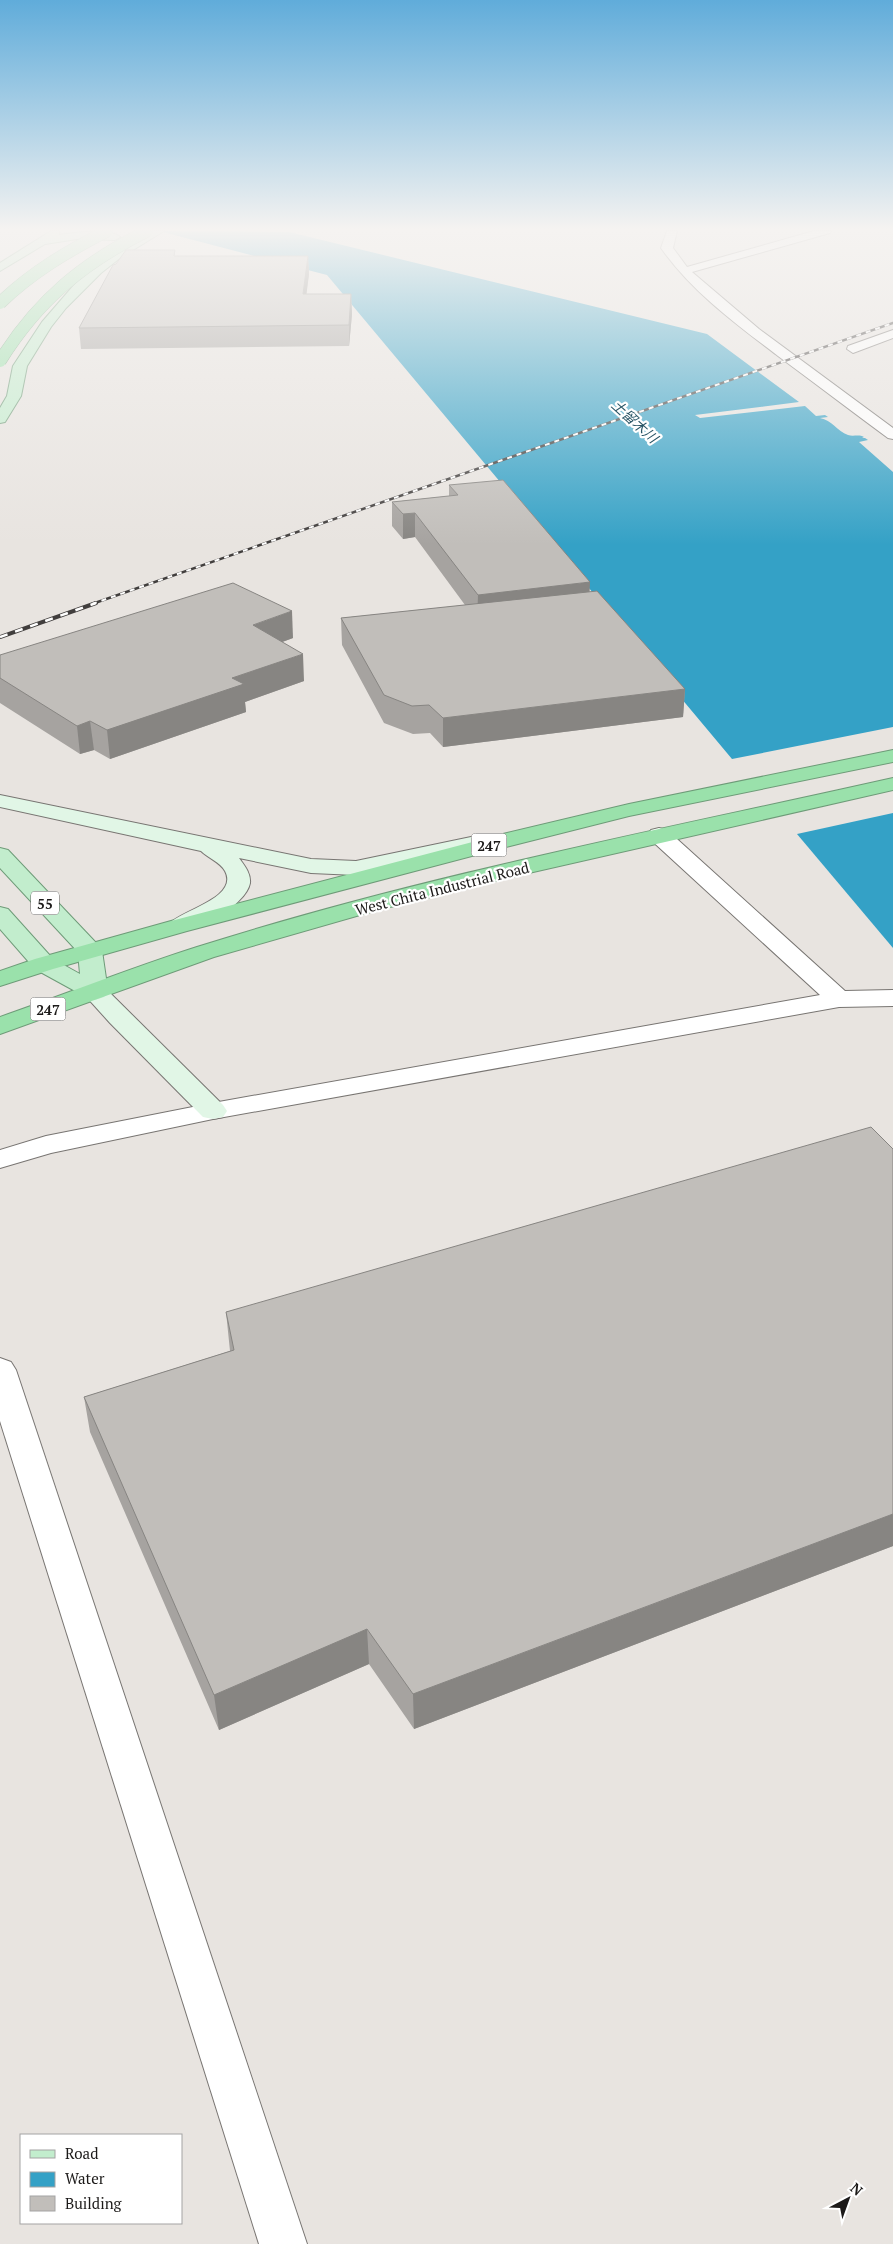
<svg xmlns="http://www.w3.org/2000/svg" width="893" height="2244" viewBox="0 0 893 2244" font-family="'PT Serif','Noto Sans JP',serif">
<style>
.water{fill:#34a1c6}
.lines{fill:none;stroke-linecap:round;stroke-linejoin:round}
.street-casing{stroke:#787572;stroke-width:2}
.secondary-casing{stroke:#787572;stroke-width:2}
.primary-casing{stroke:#6e9b78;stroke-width:2}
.highway-casing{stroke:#6e9b78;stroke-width:2}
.street{fill:#fff;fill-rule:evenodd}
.secondary{fill:#e1f6e6;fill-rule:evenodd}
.primary{fill:#c2edcd;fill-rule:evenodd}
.highway{fill:#9ae1ab;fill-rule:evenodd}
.rail-far1-casing{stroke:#413e3d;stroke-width:2.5}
.rail-casing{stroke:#413e3d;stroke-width:4}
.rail-far1{stroke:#fff;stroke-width:2;stroke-dasharray:5;stroke-linecap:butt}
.rail{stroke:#fff;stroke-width:2.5;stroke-dasharray:8;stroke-linecap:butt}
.highway-bridge-casing{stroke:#6e9b78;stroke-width:13;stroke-linecap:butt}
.highway-bridge{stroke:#9ae1ab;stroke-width:12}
.wall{fill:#a6a3a0}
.shaded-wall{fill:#878582}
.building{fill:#c1beba;stroke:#878582}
.labels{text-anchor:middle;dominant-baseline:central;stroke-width:4.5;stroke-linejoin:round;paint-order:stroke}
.far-water-label{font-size:14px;font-style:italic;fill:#285465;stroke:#fff}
.shield{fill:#fff;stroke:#605f5e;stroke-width:1}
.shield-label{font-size:14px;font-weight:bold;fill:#1c1a19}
.street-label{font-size:15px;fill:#1c1a19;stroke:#fff}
</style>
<rect width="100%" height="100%" fill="#e8e4e0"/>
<!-- water -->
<g class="water">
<path d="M 159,231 L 289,232 L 707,334 L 799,402 L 695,415 L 700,418 L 805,406 L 816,416 L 825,415 L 828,417 L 820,418 C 832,420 837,431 848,435 C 853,437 859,434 864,437 L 862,438 L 865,438 L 868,440 L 859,442 L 893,472 L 893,727 L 732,759 L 327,275 Z"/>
<path d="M 893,813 L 893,948 L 797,834 Z"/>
</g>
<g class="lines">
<defs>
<g id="street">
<path d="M 667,231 L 677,231 L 673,248 L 687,267 L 814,231 L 831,231 L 830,233 L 692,272 L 759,329 L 893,428 L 893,439 L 888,438 C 851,411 815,383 778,356 C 736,324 692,292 661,248 Z"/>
<path d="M 893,330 L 893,338 L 853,353 L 847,349 L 848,346 Z"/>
<path d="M 659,828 L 667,830 L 845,991 L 893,990 L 893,1006 L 839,1007 L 213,1119 L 51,1153 L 0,1168 L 0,1150 L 46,1136 L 213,1103 L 820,995 L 651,840 L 648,835 L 651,830 Z"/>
<path d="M 0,1358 L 11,1362 L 16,1370 L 307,2244 L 259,2244 L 0,1421 Z"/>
</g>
<g id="secondary">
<path d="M 0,795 L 311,859 L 356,861 L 471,837 L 479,839 L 482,844 L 479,849 L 471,851 L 356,875 L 311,873 L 239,858 C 244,865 251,873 250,883 C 246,906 191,936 171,931 L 167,926 C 177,911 240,899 225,871 C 220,862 208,858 201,851 L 0,807 Z"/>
<path d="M 95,984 L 104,987 L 223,1105 L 227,1111 L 223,1117 L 213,1119 L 203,1117 L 110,1023 L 82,992 L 86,987 Z"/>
</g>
<g id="primary">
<path d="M 51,231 L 59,231 L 59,235 C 73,233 110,228 120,237 L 115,240 L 77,239 L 45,244 L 0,271 L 0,263 Z"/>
<path d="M 151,231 L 164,231 L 120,258 L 101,273 L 66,308 L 51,327 L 27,366 L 21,396 L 5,422 L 0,423 L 0,408 L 7,396 L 13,366 L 42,322 L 74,285 L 93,268 L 112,253 Z"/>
<path d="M 0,848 L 8,850 L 99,946 L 102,951 L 108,992 L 104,997 L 95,1000 L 86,997 L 35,969 L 0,929 L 0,907 L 8,909 L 53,959 L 80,974 L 78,952 L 0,868 Z"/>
</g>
<g id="highway">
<path d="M 893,750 L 893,762 L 629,816 L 510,846 L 187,931 L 53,969 L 0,986 L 0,971 L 35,959 L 171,921 L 503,834 L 629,804 Z"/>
<path d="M 893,778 L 893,790 L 520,875 L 374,911 L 214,957 L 0,1034 L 0,1017 C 66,994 131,968 197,947 C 424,875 661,830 893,778 Z"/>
</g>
</defs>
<!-- street casing -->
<use href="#street" class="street-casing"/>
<!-- secondary casing -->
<use href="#secondary" class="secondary-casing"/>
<!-- primary casing -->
<use href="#primary" class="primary-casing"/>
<!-- highway casing -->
<use href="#highway" class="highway-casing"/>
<!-- street -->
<use href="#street" class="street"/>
<!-- secondary -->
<use href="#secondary" class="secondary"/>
<!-- primary -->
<use href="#primary" class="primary"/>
<!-- highway -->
<use href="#highway" class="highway"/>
<defs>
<path id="rail-far1" d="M 92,604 L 893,323"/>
<path id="rail" d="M 0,637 L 96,603"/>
</defs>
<!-- rail-far1 casing -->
<use href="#rail-far1" class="rail-far1-casing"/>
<!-- rail casing -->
<use href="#rail" class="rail-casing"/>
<!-- rail-far1 -->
<use href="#rail-far1" class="rail-far1"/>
<!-- rail -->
<use href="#rail" class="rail"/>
<defs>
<g id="highway-bridge">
<path d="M 0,303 C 32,272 68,251 107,231"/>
<path d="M 0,361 C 38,300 83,263 147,231"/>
</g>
</defs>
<!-- highway-bridge casing -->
<use href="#highway-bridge" class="highway-bridge-casing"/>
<!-- highway-bridge -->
<use href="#highway-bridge" class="highway-bridge"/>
</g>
<!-- wall -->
<g class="wall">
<path d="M 176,256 L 308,256 L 309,274 L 306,294 L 351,294 L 352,314 L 349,346 L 81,349 L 79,328 Z"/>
<path d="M 449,485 L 590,592 L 685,689 L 683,717 L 443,747 L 430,733 L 413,734 L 384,723 L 342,645 L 341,618 L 465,605 L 415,537 L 403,539 L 392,526 L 392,502 L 449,496 Z"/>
<path d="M 293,638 L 282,642 L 304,681 L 245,702 L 246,712 L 110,759 L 94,750 L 80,754 L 0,703 L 0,655 Z"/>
<path d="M 893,1149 L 893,1546 L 414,1729 L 369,1664 L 219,1730 L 90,1432 L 84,1397 L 230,1351 L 226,1312 Z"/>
</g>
<!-- shaded-wall -->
<g class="shaded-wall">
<path d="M 308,256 L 309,274 L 304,314 L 303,294 Z"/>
<path d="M 351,294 L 352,314 L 349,346 L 349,325 Z"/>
<path d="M 415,513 L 415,537 L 403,539 L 403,514 Z"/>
<path d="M 590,582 L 589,608 L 477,621 L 478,595 Z"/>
<path d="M 292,611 L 293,638 L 255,652 L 253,625 Z"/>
<path d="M 303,654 L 304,681 L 245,702 L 246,712 L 110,759 L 107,730 L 232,678 Z"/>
<path d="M 685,689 L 683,717 L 443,747 L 443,718 Z"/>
<path d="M 90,721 L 94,750 L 80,754 L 77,726 Z"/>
<path d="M 893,1514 L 893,1546 L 414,1729 L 413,1694 Z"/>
<path d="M 367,1629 L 369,1664 L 219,1730 L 214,1695 Z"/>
</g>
<!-- building -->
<g class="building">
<path d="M 126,250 L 175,250 L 174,256 L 308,256 L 303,294 L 351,294 L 349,325 L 79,328 L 113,265 L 116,264 Z"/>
<path d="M 503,480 L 590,582 L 478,595 L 415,513 L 403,514 L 392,502 L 458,495 L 449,485 Z"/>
<path d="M 233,583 L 292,611 L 253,625 L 303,654 L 232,678 L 244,684 L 107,730 L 90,721 L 77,726 L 0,678 L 0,655 Z"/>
<path d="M 597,591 L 685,689 L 443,718 L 429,705 L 412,706 L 384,695 L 341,618 Z"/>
<path d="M 871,1127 L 893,1149 L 893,1514 L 413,1694 L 367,1629 L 214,1695 L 84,1397 L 234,1350 L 226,1312 Z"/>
</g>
<!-- sky -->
<linearGradient id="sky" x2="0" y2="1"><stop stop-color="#60acda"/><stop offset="0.42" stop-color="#f5f3f1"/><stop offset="1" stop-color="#f5f3f1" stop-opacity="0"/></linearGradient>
<rect width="893" height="545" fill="url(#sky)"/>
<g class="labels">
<!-- far-water labels -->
<g class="far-water-label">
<text transform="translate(635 421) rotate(42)">土留木川</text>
</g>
<!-- shield labels -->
<g class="shield">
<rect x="471.5" y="833.5" width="35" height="23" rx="4"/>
<rect x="31" y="891.5" width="28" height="23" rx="4"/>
<rect x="30.5" y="997.5" width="35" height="23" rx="4"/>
</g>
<g class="shield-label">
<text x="489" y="845">247</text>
<text x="45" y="903">55</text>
<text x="48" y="1009">247</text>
</g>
<!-- street labels -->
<g class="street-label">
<text transform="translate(442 888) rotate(-14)">West Chita Industrial Road</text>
</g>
</g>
<!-- legend -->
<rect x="20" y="2134" width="162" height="90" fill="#ffffff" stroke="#a4a3a3"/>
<rect x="30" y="2150" width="25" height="8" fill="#c2edcd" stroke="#a4a3a3"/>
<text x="65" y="2159" font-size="15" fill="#1c1a19">Road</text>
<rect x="30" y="2172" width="25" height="15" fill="#34a1c6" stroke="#a4a3a3"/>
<text x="65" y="2184" font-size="15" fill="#1c1a19">Water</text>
<rect x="30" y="2196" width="25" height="15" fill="#c1beba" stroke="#a4a3a3"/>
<text x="65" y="2209" font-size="15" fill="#1c1a19">Building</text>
<!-- north arrow -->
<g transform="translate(848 2199) rotate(41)" stroke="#ffffff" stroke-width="4" paint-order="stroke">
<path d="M0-4L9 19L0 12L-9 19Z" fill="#1c1a19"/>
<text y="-8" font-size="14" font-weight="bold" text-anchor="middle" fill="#1c1a19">N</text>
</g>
</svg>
